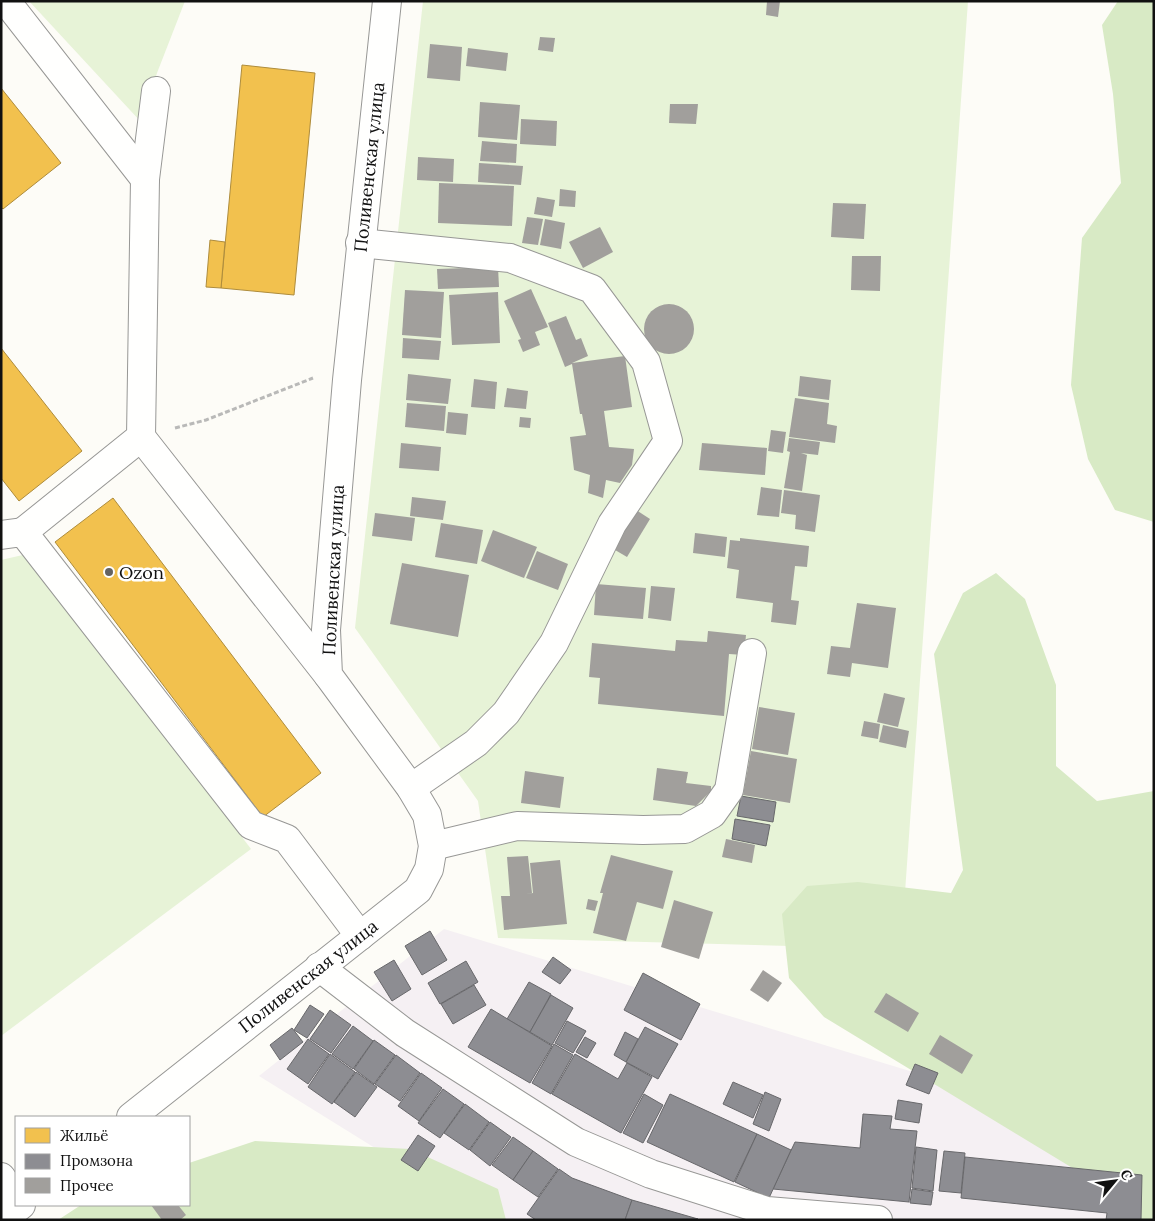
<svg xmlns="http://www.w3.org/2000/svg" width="1155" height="1221" viewBox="0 0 1155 1221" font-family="Lora,serif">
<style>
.industrial{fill:#f5f0f3}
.green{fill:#e7f3d7}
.forest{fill:#d8eac5}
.homes{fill:#f2c14e;stroke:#ae8c3c}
.industry{fill:#8d8d92;stroke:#68686b}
.building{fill:#a19f9c}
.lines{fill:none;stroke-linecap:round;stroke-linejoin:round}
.minor-casing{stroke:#979795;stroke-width:30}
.path{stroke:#b9b9b8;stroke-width:3;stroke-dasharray:5 2.5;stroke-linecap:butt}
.minor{stroke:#fffffe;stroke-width:28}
.poi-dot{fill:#646362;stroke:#fff;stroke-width:2}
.labels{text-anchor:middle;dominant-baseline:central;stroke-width:5;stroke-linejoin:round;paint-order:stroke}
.street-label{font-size:18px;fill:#111;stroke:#fff}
.poi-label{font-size:18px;fill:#111;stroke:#fff;text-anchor:start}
</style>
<rect width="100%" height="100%" fill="#fdfcf7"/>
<!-- industrial -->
<path class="industrial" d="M 444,929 L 1123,1136 L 1123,1220 L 491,1220 L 259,1076 Z"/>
<!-- green -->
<g class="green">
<path d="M 29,1 L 185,1 L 157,73 L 142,123 Z"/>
<path d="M 423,1 L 968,1 L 901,949 L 498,938 L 478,801 L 355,628 Z"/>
<path d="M 27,554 L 251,849 L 1,1036 L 1,560 Z"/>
</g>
<!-- forest -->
<g class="forest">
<path d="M 1118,1 L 1154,1 L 1154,522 L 1115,510 L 1088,459 L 1071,385 L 1082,238 L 1121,183 L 1113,94 L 1102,25 Z"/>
<path d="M 996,573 L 1025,599 L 1056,685 L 1056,766 L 1097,801 L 1154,791 L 1154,1220 L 1112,1220 L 1084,1175 L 824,1017 L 789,978 L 782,914 L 807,886 L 858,882 L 951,893 L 963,870 L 934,654 L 963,593 Z"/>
<path d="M 255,1141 L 410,1149 L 498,1189 L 506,1220 L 58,1220 L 81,1205 L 189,1205 L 189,1163 Z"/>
</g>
<!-- homes -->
<g class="homes">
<path d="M 242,65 L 315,73 L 294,295 L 221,288 Z"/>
<path d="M 1,88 L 61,163 L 3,209 L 1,207 Z"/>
<path d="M 210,240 L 225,242 L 221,288 L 206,287 Z"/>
<path d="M 1,348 L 82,451 L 19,501 L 1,478 Z"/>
<path d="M 113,498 L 321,773 L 263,817 L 55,542 Z"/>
</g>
<!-- industry -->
<g class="industry">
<path d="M 741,796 L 776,802 L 773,822 L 737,816 Z"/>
<path d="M 735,819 L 770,825 L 766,846 L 732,839 Z"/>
<path d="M 430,931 L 447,960 L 422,975 L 405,946 Z"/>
<path d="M 553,957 L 571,970 L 560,984 L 542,972 Z"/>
<path d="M 394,960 L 411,989 L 392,1001 L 374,972 Z"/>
<path d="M 466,961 L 478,982 L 440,1004 L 428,983 Z"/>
<path d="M 643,973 L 700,1004 L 681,1040 L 624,1010 Z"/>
<path d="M 529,982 L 551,994 L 530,1032 L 507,1019 Z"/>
<path d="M 474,985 L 486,1005 L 453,1024 L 441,1004 Z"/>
<path d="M 551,995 L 573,1008 L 552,1045 L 530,1032 Z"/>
<path d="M 310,1005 L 324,1014 L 307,1038 L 294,1030 Z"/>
<path d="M 491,1009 L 552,1046 L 530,1083 L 468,1047 Z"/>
<path d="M 330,1010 L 351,1025 L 331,1053 L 310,1039 Z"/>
<path d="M 567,1021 L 586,1031 L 573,1053 L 555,1043 Z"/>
<path d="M 353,1026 L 373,1041 L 353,1069 L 332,1054 Z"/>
<path d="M 645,1027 L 678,1044 L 658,1079 L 626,1062 Z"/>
<path d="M 292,1028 L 303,1042 L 280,1060 L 270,1045 Z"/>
<path d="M 625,1032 L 638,1039 L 626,1062 L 614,1055 Z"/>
<path d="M 585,1037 L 596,1043 L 587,1058 L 576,1052 Z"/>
<path d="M 308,1039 L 329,1054 L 308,1084 L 287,1069 Z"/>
<path d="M 374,1040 L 395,1055 L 374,1084 L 354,1069 Z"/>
<path d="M 554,1044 L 573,1055 L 551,1094 L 532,1083 Z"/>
<path d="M 330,1054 L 355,1072 L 332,1104 L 308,1087 Z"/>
<path d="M 575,1054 L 618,1079 L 627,1063 L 652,1077 L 621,1133 L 552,1094 Z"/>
<path d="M 396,1055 L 420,1073 L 400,1101 L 375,1084 Z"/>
<path d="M 915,1064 L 938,1073 L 929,1094 L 906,1085 Z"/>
<path d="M 356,1072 L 377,1087 L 355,1117 L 334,1102 Z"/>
<path d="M 421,1073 L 442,1088 L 419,1121 L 398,1106 Z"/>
<path d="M 733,1082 L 763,1095 L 753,1118 L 723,1104 Z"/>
<path d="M 443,1089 L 464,1104 L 440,1138 L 418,1123 Z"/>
<path d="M 765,1092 L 781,1099 L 769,1131 L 753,1124 Z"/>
<path d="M 644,1094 L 663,1105 L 643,1143 L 623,1133 Z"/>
<path d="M 670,1094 L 757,1134 L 734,1182 L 647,1142 Z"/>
<path d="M 898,1100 L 922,1104 L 919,1123 L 895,1119 Z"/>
<path d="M 465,1104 L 489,1122 L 469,1150 L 444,1133 Z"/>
<path d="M 863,1114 L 892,1116 L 890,1129 L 917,1131 L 909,1202 L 773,1189 L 795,1142 L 860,1148 Z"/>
<path d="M 490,1122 L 511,1137 L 490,1166 L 470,1150 Z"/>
<path d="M 757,1134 L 791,1150 L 769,1198 L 735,1182 Z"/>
<path d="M 418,1135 L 435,1146 L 418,1171 L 401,1160 Z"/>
<path d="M 513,1137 L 533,1151 L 513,1180 L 492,1165 Z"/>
<path d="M 916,1147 L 937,1150 L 933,1191 L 912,1188 Z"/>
<path d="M 533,1151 L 558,1169 L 538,1197 L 513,1180 Z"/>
<path d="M 944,1151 L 965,1153 L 961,1193 L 939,1191 Z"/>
<path d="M 965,1157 L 1142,1175 L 1141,1220 L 1106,1220 L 1107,1213 L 961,1198 Z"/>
<path d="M 559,1169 L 572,1178 L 632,1200 L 625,1220 L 536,1220 L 527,1214 Z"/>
<path d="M 912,1189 L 933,1192 L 931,1205 L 910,1203 Z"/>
<path d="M 632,1200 L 698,1219 L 625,1220 Z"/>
</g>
<!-- building -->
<g class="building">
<path d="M 767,1 L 780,1 L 778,17 L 766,15 Z"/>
<path d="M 540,37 L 555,38 L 553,52 L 538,50 Z"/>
<path d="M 430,44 L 462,47 L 460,81 L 427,78 Z"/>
<path d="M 468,48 L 508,53 L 506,71 L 466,66 Z"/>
<path d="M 480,102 L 520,105 L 517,140 L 478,137 Z"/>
<path d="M 670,104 L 698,104 L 696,124 L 669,123 Z"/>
<path d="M 521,119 L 557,121 L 556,146 L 520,144 Z"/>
<path d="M 482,141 L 517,144 L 516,163 L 480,161 Z"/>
<path d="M 418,157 L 454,159 L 453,182 L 417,180 Z"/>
<path d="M 479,163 L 523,166 L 521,185 L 478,182 Z"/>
<path d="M 439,183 L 514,186 L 512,226 L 438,223 Z"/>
<path d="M 560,189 L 576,191 L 575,207 L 559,206 Z"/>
<path d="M 537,197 L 555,200 L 552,217 L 534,214 Z"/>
<path d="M 833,203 L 866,204 L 864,239 L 831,237 Z"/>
<path d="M 527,217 L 543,219 L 538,245 L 522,243 Z"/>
<path d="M 545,219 L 565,223 L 561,249 L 540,245 Z"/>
<path d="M 600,227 L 613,252 L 583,268 L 569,242 Z"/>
<path d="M 852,256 L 881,256 L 880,291 L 851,290 Z"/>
<path d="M 498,267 L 499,287 L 438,289 L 437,269 Z"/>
<path d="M 531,289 L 548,327 L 535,332 L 540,345 L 523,352 L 518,340 L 521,339 L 504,301 Z"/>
<path d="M 405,290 L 444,292 L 441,338 L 402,335 Z"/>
<path d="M 498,292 L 500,343 L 452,345 L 449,295 Z"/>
<circle cx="669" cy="329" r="25"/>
<path d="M 566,316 L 576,340 L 581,338 L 588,356 L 572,363 L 625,356 L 632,407 L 604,411 L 609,447 L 634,449 L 632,465 L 620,483 L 606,480 L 603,498 L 588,493 L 590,475 L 574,470 L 570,437 L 586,435 L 582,414 L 580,414 L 572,364 L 565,367 L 548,323 Z"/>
<path d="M 403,338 L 441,341 L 439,360 L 402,358 Z"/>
<path d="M 408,374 L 451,379 L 448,404 L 406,400 Z"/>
<path d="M 800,376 L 831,380 L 829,400 L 798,396 Z"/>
<path d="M 474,379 L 497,382 L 495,409 L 471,407 Z"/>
<path d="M 507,388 L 528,391 L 526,409 L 504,407 Z"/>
<path d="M 795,398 L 829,403 L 827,424 L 837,426 L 835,443 L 789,437 Z"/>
<path d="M 407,403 L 446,406 L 444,431 L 405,427 Z"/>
<path d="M 448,412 L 468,414 L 466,435 L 446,433 Z"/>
<path d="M 520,417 L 531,418 L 530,428 L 519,427 Z"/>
<path d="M 771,430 L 786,432 L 783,453 L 768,451 Z"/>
<path d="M 789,438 L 820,442 L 818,455 L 801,453 L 807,455 L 802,491 L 784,488 L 790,452 L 787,451 Z"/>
<path d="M 401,443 L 441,447 L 439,471 L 399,468 Z"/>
<path d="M 702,443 L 767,448 L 765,475 L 699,470 Z"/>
<path d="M 761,487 L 782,490 L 779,517 L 757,515 Z"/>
<path d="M 784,490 L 820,495 L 815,532 L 795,529 L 796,515 L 781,513 Z"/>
<path d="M 412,497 L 446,501 L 443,520 L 410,516 Z"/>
<path d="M 633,508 L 650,519 L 627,557 L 610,547 Z"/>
<path d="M 375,513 L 415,518 L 412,541 L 372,536 Z"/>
<path d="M 441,523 L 483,530 L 477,564 L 435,557 Z"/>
<path d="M 493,530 L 537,547 L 524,578 L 481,561 Z"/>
<path d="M 695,533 L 727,537 L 725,557 L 693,553 Z"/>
<path d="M 740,538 L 809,546 L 807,567 L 795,566 L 791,600 L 799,601 L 796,625 L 771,622 L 773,603 L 736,598 L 739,570 L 727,568 L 730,540 L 740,541 Z"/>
<path d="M 537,551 L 568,564 L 558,590 L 526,578 Z"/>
<path d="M 402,563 L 469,575 L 458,637 L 390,624 Z"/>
<path d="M 596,584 L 646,588 L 643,619 L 594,615 Z"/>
<path d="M 651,586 L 675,588 L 671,621 L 648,618 Z"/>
<path d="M 857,603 L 896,608 L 888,668 L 852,663 L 850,677 L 827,674 L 831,646 L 850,648 Z"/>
<path d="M 708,631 L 746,635 L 744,655 L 729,654 L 724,716 L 598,704 L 600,678 L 589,677 L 592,643 L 675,651 L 676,640 L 707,642 Z"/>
<path d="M 884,693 L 905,698 L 898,727 L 877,722 Z"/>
<path d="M 759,707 L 795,713 L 788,755 L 752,749 Z"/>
<path d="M 864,721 L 880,724 L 878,739 L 861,736 Z"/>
<path d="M 883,725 L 909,731 L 906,748 L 879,742 Z"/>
<path d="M 751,751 L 797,759 L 790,803 L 743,795 Z"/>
<path d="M 657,768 L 688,772 L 686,783 L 711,786 L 711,791 L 696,806 L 653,800 Z"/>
<path d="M 525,771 L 564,777 L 560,808 L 521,803 Z"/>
<path d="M 726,839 L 755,845 L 752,863 L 722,857 Z"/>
<path d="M 611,855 L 673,871 L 663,909 L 637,902 L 626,941 L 593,933 L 603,893 L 600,893 Z"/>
<path d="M 528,856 L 532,893 L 525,894 L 533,893 L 530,863 L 560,860 L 567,924 L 504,930 L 501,896 L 510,896 L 507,857 Z"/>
<path d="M 588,899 L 598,901 L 595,911 L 586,909 Z"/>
<path d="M 674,900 L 713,912 L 699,959 L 661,947 Z"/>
<path d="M 763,970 L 782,983 L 768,1002 L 750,990 Z"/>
<path d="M 886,993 L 919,1013 L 908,1032 L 874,1012 Z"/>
<path d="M 940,1035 L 973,1055 L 962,1074 L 929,1054 Z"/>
<path d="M 151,1205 L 178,1205 L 186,1215 L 180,1220 L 162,1220 Z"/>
</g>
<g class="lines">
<defs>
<g id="minor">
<path d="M 6,1 L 145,179"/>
<path d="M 360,243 L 510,258 L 592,289 L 646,362 L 668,441 L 612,524 L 554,643 L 506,713 L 476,743 L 411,788"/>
<path d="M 141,437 L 328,675"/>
<path d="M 23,532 L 141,437 L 145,179 L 156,91"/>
<path d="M 1,535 L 23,532 L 251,825 L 287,839 L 360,936"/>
<path d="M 433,846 L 517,826 L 643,830 L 685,829 L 712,814 L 729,790 L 752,653"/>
<path d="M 319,967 L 405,1033 L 576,1142 L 651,1174 L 767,1211 L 878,1220"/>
<path d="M 131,1117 L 418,890 L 429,869 L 433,846 L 427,815 L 411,788 L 328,675 L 326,630 L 347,380 L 387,1"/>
<path d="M 1,1177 L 16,1199"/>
<path d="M 2,1220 L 21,1205"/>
</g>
</defs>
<!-- minor casing -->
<use href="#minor" class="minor-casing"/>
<!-- path -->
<path class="path" d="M 175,428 L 206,420 L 313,378"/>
<!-- minor -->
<use href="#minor" class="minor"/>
</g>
<!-- markers -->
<circle class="poi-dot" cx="109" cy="572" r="5"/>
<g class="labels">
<!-- street labels -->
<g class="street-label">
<text transform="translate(369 167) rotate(-84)">Поливенская улица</text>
<text transform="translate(333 570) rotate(-87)">Поливенская улица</text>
<text transform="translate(308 976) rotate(-38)">Поливенская улица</text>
</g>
<!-- poi labels -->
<g class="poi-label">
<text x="119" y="572">Ozon</text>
</g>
</g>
<!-- border -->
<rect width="1155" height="1221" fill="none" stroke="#111111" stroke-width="5"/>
<!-- legend -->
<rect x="15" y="1116" width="175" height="90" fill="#ffffff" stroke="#a0a0a0"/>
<rect x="25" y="1128" width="25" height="15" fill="#f2c14e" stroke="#a0a0a0"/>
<text x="60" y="1141" font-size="15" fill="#111111">Жильё</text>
<rect x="25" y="1154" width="25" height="15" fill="#8d8d92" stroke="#a0a0a0"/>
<text x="60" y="1166" font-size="15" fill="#111111">Промзона</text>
<rect x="25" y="1178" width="25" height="15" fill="#a19f9c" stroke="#a0a0a0"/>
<text x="60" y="1191" font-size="15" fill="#111111">Прочее</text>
<!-- north arrow -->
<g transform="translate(1115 1181) rotate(61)" stroke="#ffffff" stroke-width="4" paint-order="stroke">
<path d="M0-4L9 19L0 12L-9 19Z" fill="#111111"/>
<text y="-8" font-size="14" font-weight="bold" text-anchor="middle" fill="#111111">С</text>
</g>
</svg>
